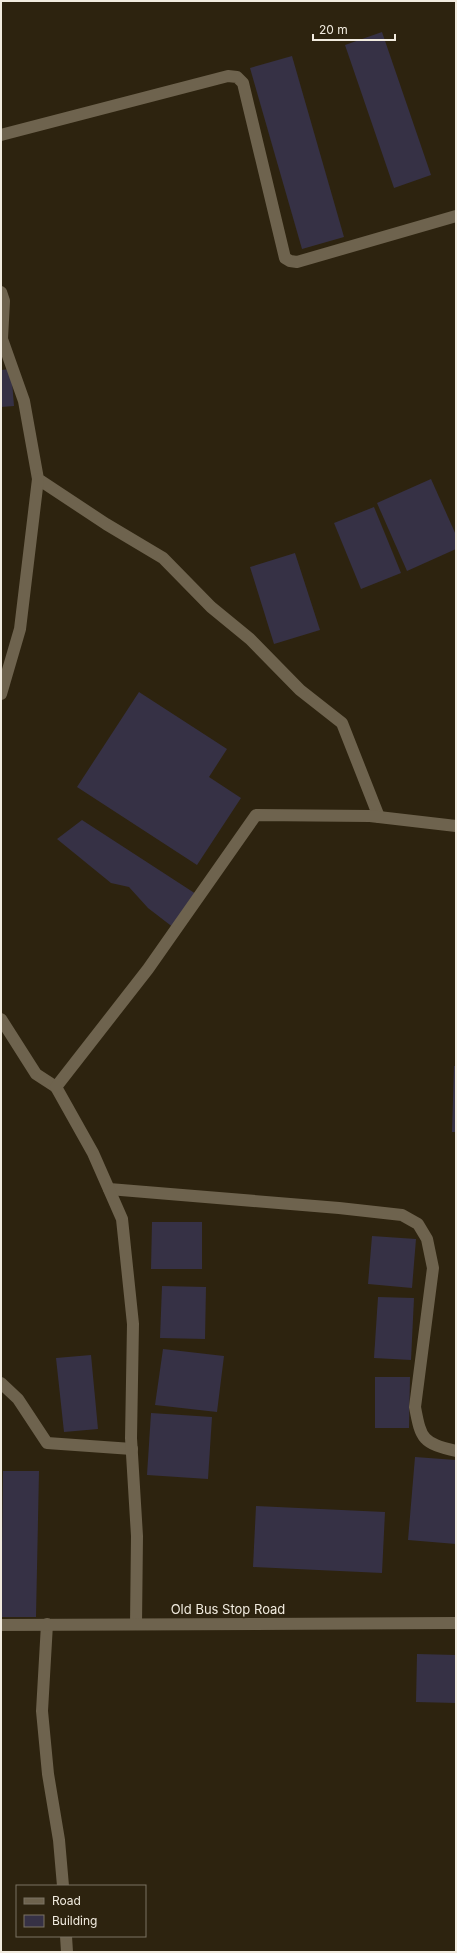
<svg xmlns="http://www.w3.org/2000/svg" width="457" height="1953" viewBox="0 0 457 1953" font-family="Inter,sans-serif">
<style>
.building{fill:#363145}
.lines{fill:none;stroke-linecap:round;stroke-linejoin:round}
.minor{stroke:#6e634e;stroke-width:12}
.labels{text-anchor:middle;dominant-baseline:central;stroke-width:3.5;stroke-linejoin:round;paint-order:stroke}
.street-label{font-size:13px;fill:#f1ebdf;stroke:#2d230f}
</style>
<rect width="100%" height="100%" fill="#2d230f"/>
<!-- building -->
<g class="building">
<path d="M 382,32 L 431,175 L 394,188 L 345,45 Z"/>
<path d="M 292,56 L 344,237 L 302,249 L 250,68 Z"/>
<path d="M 11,369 L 14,406 L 1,407 L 1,370 Z"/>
<path d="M 431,479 L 456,535 L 456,549 L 407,571 L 377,503 Z"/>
<path d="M 374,507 L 401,573 L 361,589 L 334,523 Z"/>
<path d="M 295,553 L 320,630 L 274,644 L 250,567 Z"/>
<path d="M 139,692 L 227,749 L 209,777 L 241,798 L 197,865 L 77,787 Z"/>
<path d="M 82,820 L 196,894 L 174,928 L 148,908 L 129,887 L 111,883 L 57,839 Z"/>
<path d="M 454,1066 L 456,1066 L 456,1132 L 452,1132 Z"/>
<path d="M 152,1222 L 202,1222 L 202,1269 L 151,1269 Z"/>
<path d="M 372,1236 L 416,1239 L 412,1288 L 368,1284 Z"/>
<path d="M 162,1286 L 206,1287 L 205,1339 L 160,1338 Z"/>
<path d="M 378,1297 L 414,1298 L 411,1360 L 374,1358 Z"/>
<path d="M 163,1349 L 224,1356 L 217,1412 L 155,1405 Z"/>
<path d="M 91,1355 L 98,1429 L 64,1432 L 56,1358 Z"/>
<path d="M 375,1377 L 410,1377 L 409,1428 L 375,1428 Z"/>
<path d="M 151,1413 L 212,1417 L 208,1479 L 147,1475 Z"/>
<path d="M 415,1457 L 456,1460 L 456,1544 L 408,1540 Z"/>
<path d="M 3,1471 L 39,1471 L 36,1617 L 1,1617 Z"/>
<path d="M 256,1506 L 385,1512 L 382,1573 L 253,1567 Z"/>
<path d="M 417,1654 L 456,1655 L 456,1703 L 416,1702 Z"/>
</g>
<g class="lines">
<!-- minor -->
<g class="minor">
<path d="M 1,135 L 228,76 L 237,77 L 243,83 L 285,258 L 290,261 L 297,262 L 456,216"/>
<path d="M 1,292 L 4,301 L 2,339 L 24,401 L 38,479 L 106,524 L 163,558 L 211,607 L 250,639 L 300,690 L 342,723 L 379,817"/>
<path d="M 1,694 L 20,629 L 38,479"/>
<path d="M 1,1019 L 36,1074 L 56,1087"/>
<path d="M 109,1189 L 339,1208 L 402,1215 L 418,1224 L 427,1239 L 433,1268 L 415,1407 C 421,1440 423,1443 456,1451"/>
<path d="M 1,1383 L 18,1399 L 47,1443 L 132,1449"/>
<path d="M 47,1624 L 42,1711 L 48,1774 L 59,1840 L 63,1886"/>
<path d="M 136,1624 L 137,1536 L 131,1438 L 133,1324 L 122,1219 L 93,1153 L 56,1087 L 148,969 L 256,815 L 370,816 L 456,826"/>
<path d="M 1,1625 L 456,1623"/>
<path d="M 66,1936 L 67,1952"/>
</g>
</g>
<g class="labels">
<!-- street labels -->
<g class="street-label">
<text x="228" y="1609">Old Bus Stop Road</text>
</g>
</g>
<!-- border -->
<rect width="457" height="1953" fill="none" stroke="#f1ebdf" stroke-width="4"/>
<!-- legend -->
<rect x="16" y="1885" width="130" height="52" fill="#2d230f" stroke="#7b7362"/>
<rect x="24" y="1898" width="20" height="6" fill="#6e634e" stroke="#7b7362"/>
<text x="52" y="1905" font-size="12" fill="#f1ebdf">Road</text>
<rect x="24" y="1915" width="20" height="12" fill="#363145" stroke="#7b7362"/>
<text x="52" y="1925" font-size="12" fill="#f1ebdf">Building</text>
<!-- scale -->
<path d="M313 34v6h82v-6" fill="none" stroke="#f1ebdf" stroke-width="2"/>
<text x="319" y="34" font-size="12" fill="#f1ebdf" stroke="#2d230f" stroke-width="3" paint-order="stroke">20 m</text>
</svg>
